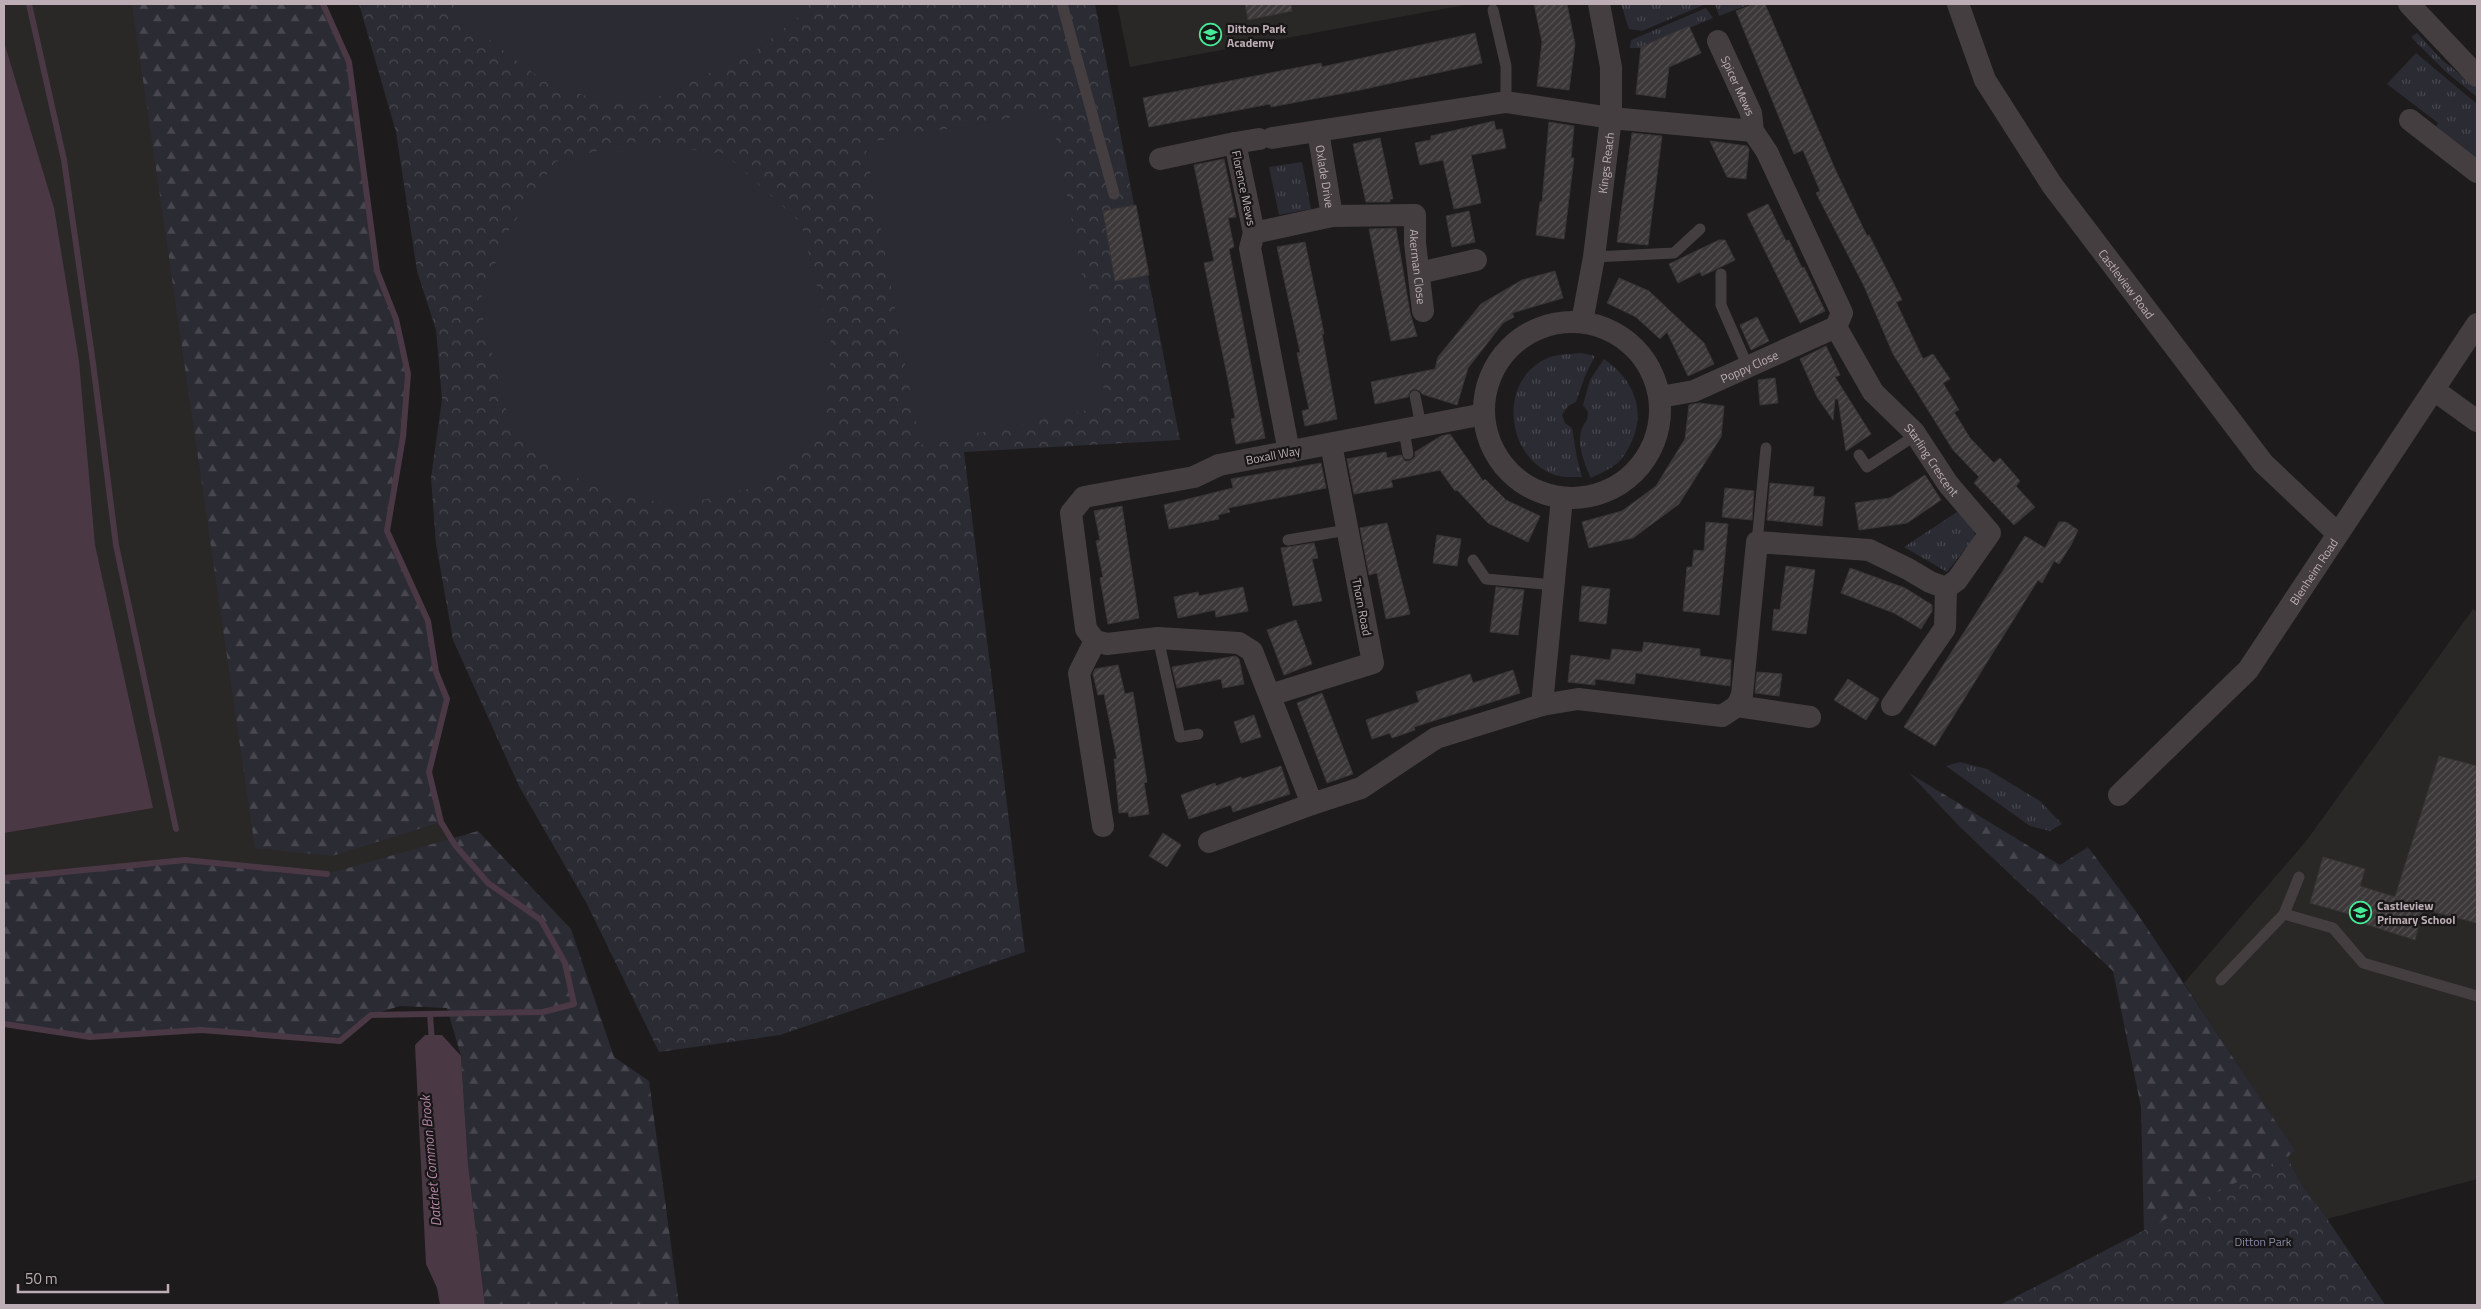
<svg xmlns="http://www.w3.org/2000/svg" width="2481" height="1309" viewBox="0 0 2481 1309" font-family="'Titillium Web',sans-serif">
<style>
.built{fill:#2a2727}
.grass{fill:url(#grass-tufts)}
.forest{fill:url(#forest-firs)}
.park{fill:url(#park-crowns)}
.pitch{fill:#2b2b34}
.water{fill:#4a3845}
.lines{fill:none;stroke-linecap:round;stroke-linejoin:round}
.stream{stroke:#4a3845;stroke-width:6}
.building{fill:url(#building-hatch);stroke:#393535}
.service{stroke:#443e40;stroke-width:11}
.minor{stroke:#443e40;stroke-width:22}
.labels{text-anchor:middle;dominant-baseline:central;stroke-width:4.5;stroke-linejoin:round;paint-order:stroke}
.poi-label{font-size:12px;font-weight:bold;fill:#bcaeb4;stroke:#181616;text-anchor:start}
.street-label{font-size:12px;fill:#bcaeb4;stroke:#181616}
.park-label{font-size:12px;fill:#8689a5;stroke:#181616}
.water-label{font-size:14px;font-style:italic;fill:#b487a7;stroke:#181616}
</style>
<defs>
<pattern id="grass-tufts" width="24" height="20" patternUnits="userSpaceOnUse" patternTransform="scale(1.25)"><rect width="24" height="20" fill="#2b2b34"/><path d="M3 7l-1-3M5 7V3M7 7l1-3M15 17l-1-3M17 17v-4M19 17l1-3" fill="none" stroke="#48474f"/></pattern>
<pattern id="forest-firs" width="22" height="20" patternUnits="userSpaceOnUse" patternTransform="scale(1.25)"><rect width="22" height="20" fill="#2b2b34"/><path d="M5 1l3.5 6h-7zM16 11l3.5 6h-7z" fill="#48474f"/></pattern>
<pattern id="park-crowns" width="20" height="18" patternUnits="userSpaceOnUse" patternTransform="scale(1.25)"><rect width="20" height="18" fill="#2b2b34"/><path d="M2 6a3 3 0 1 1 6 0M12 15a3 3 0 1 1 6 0" fill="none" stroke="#48474f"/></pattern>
<pattern id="building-hatch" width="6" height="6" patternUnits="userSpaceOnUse" patternTransform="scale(1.25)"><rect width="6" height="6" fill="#3c3839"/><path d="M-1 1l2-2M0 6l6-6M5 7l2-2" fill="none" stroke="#565253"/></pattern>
</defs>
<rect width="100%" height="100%" fill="#1d1b1b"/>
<!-- built -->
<g class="built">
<path d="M 4,4 L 323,4 L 349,62 L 377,271 L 396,319 L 408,374 L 403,437 L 387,531 L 428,621 L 436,672 L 447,699 L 429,772 L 441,822 L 455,845 L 328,874 L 257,865 L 185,860 L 4,878 Z"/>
<path d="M 1117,4 L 1470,4 L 1130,67 Z"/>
<path d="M 2473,609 L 2477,612 L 2477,1179 L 2327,1219 L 2300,1183 L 2287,1156 L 2294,1151 L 2184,983 L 2307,840 Z"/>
</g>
<!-- grass -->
<g class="grass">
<path d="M 1621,4 L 1706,4 L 1642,31 L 1629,29 Z"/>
<path d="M 1715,4 L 1750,4 L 1719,16 Z"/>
<path d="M 1706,8 L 1713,18 L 1641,48 L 1630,48 L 1631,40 Z"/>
<path d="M 2417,33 L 2442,60 L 2477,88 L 2477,97 L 2446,72 L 2411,37 Z"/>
<path d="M 2416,53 L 2477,104 L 2477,167 L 2434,131 L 2438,123 L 2387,84 Z"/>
<path d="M 1302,162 L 1311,209 L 1279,215 L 1269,167 Z"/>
<path d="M 1581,353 L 1595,356 L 1585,376 L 1576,402 L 1568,406 L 1562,415 L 1565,423 L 1572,428 L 1577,458 L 1582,477 C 1572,477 1561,478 1552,474 C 1504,454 1498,377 1550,357 C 1559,354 1571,354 1581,353 Z"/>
<path d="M 1604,359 C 1634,379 1648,413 1629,447 C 1626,453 1621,461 1615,465 C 1608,470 1599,474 1591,478 C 1583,461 1573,436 1587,420 L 1588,412 L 1583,405 L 1590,380 Z"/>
<path d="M 1957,512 L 1973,525 L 1976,541 L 1971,547 L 1965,549 L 1947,572 L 1904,547 Z"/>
<path d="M 1960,762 L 1987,769 L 2040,801 L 2062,824 L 2050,831 L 2030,826 L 1946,766 Z"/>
</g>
<!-- forest -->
<g class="forest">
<path d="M 132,4 L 323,4 L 349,62 L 377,271 L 396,319 L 408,374 L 403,437 L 387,531 L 428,621 L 436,672 L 447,699 L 429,772 L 441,822 L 332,856 L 255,848 Z"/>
<path d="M 1909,773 L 2060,865 L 2088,847 L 2137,913 L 2295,1151 L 2287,1157 L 2300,1183 L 2327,1219 L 2385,1305 L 2142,1252 L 2144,1230 L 2141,1107 L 2113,971 L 1960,827 Z"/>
<path d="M 478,831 L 571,929 L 614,1057 L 649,1081 L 679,1305 L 485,1305 L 468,1164 L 461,1056 L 447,1008 L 400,1006 L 371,1015 L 340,1041 L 201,1030 L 90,1037 L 4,1024 L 4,878 L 185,860 L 257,865 L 327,874 Z"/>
</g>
<!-- park -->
<g class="park">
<path d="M 359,4 L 1095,4 L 1180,440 L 964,452 L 1025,952 L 780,1035 L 659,1052 L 587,904 L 519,786 L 453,640 L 436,544 L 431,478 L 442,399 L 436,330 L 417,271 L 396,132 Z"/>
<path d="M 2287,1156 L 2300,1183 L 2327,1219 L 2385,1305 L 2000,1305 Z"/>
</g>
<!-- pitch -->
<g class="pitch">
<path d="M 456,4 L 808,4 L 806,11 L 754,52 L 653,99 L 601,102 L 540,78 L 461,18 Z"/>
<path d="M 1051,111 L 1107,406 L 920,445 L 865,143 Z"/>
<path d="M 631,142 L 725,154 L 801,223 L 832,347 L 823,427 L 766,484 L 678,506 L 610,492 L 554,468 L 512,432 L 479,303 L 509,230 L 555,162 Z"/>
</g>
<!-- water -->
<g class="water">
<path d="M 4,42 L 54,208 L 79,361 L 95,545 L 153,808 L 4,833 Z"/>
<path d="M 425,1035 L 442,1035 L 461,1056 L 468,1164 L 485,1305 L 440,1305 L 437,1288 L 426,1264 L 415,1045 Z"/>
</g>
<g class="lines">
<!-- stream -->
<g class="stream">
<path d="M 29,4 L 64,160 L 93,363 L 116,545 L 176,829"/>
<path d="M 4,878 L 185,860 L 327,874"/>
<path d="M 430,1014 L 432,1043"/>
<path d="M 4,1024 L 90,1037 L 201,1030 L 340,1041 L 371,1015 L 543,1012 L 574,1004 L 565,963 L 541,920 L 488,883 L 455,845 L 441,822 L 429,772 L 447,699 L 436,672 L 428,621 L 387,531 L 403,437 L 408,374 L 396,319 L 377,271 L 349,62 L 323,4"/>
</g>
</g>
<!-- building -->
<g class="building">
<path d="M 1245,4 L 1291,4 L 1292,11 L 1248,20 Z"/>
<path d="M 1534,4 L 1567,4 L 1575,44 L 1569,90 L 1537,86 L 1542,42 Z"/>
<path d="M 1754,4 L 1765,4 L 1835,169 L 1867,236 L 1869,235 L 1902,300 L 1896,302 L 1923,359 L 1933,354 L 1950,379 L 1943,383 L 1959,410 L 1954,412 L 1970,438 L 1994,463 L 2000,458 L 2020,481 L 2016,486 L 2035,507 L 2014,525 L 1974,483 L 1979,477 L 1953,450 L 1893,354 L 1864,286 L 1816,193 L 1820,191 L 1803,150 L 1794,154 L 1736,11 Z"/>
<path d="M 1689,26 L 1701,53 L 1669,67 L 1665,98 L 1636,94 L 1641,47 Z"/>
<path d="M 1475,33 L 1482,63 L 1360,90 L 1271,107 L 1270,104 L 1149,127 L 1143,98 L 1321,63 L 1322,67 Z"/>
<path d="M 1494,121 L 1496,130 L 1502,129 L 1506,148 L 1471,155 L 1481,203 L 1454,209 L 1443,160 L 1420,165 L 1415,143 L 1431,140 L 1431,136 Z"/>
<path d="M 1549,122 L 1574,126 L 1571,158 L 1574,158 L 1564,239 L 1536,235 L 1540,202 L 1542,202 Z"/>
<path d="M 1632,133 L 1662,136 L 1648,245 L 1617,242 Z"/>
<path d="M 1380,138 L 1393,199 L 1390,199 L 1390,202 L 1366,202 L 1353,144 Z"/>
<path d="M 1710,141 L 1747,146 L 1749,149 L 1746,179 L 1727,177 Z"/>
<path d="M 1224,159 L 1236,217 L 1228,218 L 1234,247 L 1229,249 L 1265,438 L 1236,444 L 1231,419 L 1235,418 L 1226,370 L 1204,263 L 1214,261 L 1194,165 Z"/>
<path d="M 1768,204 L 1786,241 L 1789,240 L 1802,268 L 1804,267 L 1825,311 L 1800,323 L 1747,214 Z"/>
<path d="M 1136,205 L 1149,275 L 1115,281 L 1103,211 Z"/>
<path d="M 1469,211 L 1475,242 L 1452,247 L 1446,216 Z"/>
<path d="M 1396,228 L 1410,313 L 1417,336 L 1391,341 L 1369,229 Z"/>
<path d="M 1719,240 L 1725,240 L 1735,260 L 1702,276 L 1700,272 L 1678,283 L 1669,264 Z"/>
<path d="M 1305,242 L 1324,334 L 1322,334 L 1337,419 L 1305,426 L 1302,411 L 1309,409 L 1297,353 L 1300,352 L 1277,247 Z"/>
<path d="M 1555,271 L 1563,298 L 1512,313 L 1514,317 L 1503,323 L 1468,368 L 1457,405 L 1422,394 L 1420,391 L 1414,389 L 1410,391 L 1408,397 L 1375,404 L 1371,382 L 1435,369 L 1438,357 L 1481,304 L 1522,280 Z"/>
<path d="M 1619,278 L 1649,291 L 1704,343 L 1714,364 L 1688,376 L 1667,332 L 1660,339 L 1636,317 L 1607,303 Z"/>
<path d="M 1757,317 L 1769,341 L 1751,350 L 1740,325 Z"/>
<path d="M 1826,346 L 1840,375 L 1835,377 L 1871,434 L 1846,451 L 1838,399 L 1835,399 L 1833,420 L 1817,397 L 1800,359 Z"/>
<path d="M 1775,378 L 1778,403 L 1760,405 L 1758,380 Z"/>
<path d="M 1699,403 L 1724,406 L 1721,437 L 1679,504 L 1633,538 L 1589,548 L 1582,522 L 1622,511 L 1656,486 L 1685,439 L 1689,405 Z"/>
<path d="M 1450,434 L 1483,481 L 1485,479 L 1506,500 L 1540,516 L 1528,542 L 1488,523 L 1457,490 L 1455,491 L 1440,470 L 1391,480 L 1393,487 L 1354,494 L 1347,459 L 1386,452 L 1387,458 L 1401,455 L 1405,461 L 1410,461 L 1415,457 L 1415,452 L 1441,436 Z"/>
<path d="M 1321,463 L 1326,488 L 1228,508 L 1230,512 L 1218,515 L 1219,519 L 1169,529 L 1164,505 L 1233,488 L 1231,479 Z"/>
<path d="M 1925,475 L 1941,500 L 1907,523 L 1859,530 L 1855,503 L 1890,498 Z"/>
<path d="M 1770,483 L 1814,487 L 1813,496 L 1825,497 L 1822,526 L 1767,520 Z"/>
<path d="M 1725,488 L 1754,491 L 1752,520 L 1722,517 Z"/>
<path d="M 1122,506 L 1139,618 L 1108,624 L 1100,578 L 1103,577 L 1096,541 L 1100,540 L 1094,511 Z"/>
<path d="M 1706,522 L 1728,524 L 1719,615 L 1683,611 L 1687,567 L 1692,567 L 1694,550 L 1704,551 Z"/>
<path d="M 2059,522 L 2066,522 L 2078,530 L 2071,545 L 2059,564 L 2054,561 L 2042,583 L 2038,580 L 1935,746 L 1904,727 L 2025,536 L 2045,548 Z"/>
<path d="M 1387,523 L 1410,614 L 1386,619 L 1377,573 L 1369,575 L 1360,528 Z"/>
<path d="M 1437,535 L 1461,539 L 1457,566 L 1433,563 Z"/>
<path d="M 1314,543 L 1318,558 L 1312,559 L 1322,601 L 1293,606 L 1281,548 Z"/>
<path d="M 1786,566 L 1815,570 L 1806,634 L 1772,630 L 1774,609 L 1780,610 Z"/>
<path d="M 1850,568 L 1905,588 L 1932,605 L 1932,611 L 1921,629 L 1894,613 L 1841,593 Z"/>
<path d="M 1582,586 L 1610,589 L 1606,624 L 1579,621 Z"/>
<path d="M 1243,587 L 1248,611 L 1216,617 L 1215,610 L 1178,618 L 1174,597 L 1198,592 L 1199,596 Z"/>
<path d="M 1496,587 L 1524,590 L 1518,635 L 1490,632 Z"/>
<path d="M 1296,620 L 1312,664 L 1284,675 L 1267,630 Z"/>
<path d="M 1644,642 L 1700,649 L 1700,656 L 1731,660 L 1730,686 L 1636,673 L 1634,684 L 1595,679 L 1595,685 L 1568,682 L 1571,655 L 1610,660 L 1612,649 L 1642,652 Z"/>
<path d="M 1236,656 L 1239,659 L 1244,684 L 1223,688 L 1221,679 L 1177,688 L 1172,667 Z"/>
<path d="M 1118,665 L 1125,694 L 1133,692 L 1147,782 L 1144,783 L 1149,814 L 1129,817 L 1128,812 L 1119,813 L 1114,759 L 1117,759 L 1104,694 L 1098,695 L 1093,674 L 1095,669 Z"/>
<path d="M 1513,670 L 1520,693 L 1414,727 L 1415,730 L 1392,738 L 1390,733 L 1372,739 L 1366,720 L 1419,702 L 1416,692 L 1470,674 L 1473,683 Z"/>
<path d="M 1757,672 L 1782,674 L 1779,696 L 1755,693 Z"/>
<path d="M 1848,679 L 1879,699 L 1866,720 L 1834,700 Z"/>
<path d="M 1322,693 L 1353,774 L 1327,783 L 1297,703 Z"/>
<path d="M 1254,715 L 1261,737 L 1241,743 L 1234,722 Z"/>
<path d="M 2439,756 L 2477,766 L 2477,923 L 2423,909 L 2415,940 L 2365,924 L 2367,919 L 2310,903 L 2323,857 L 2365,869 L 2360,886 L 2395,897 Z"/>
<path d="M 1281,766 L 1290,794 L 1233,812 L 1231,805 L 1189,819 L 1181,795 L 1215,783 L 1216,786 L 1241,777 L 1242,779 Z"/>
<path d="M 1163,833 L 1181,845 L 1167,867 L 1149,856 Z"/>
</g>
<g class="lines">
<!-- service -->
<g class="service">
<path d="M 1062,4 L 1114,194"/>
<path d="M 1493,10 L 1506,66 L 1506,102"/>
<path d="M 1594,257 L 1674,253 L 1700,229"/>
<path d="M 1721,274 L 1721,305 L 1748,367"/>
<path d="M 1415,396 L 1421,426"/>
<path d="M 1404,430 L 1408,454"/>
<path d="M 1859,455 L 1867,467 L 1916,435"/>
<path d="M 1288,540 L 1347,530"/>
<path d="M 1757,542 L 1766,448"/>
<path d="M 1473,560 L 1486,579 L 1554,585"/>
<path d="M 1158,638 L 1180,737 L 1198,734"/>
<path d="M 2284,914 L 2333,928 L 2363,963 L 2477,996"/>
<path d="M 2221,980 L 2284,914 L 2299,877"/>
</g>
<!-- minor -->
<g class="minor">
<path id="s1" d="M 1958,4 L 1985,80 L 2052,185 L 2263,463 L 2338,534"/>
<path d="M 2409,4 L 2477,76"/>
<path id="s2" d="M 1718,41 L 1751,113 L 1753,131 L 1767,152 L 1842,313 L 1836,327"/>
<path d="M 2410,120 L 2477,172"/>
<path id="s3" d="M 1318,131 L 1332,216"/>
<path d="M 1272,138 L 1506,102 L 1611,118 L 1753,131"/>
<path d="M 1160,159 L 1235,143"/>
<path d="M 1254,233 L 1235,143 L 1259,139"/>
<path d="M 1419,273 L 1476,260"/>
<path id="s4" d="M 1582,322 L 1594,257 L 1611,118 L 1611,67 L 1599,4"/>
<circle cx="1572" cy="410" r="88"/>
<path id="s5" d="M 1836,327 L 1873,392 L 1914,432 L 1948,484 L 1990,533 L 1957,580 L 1946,588"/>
<path d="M 2434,390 L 2477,421"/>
<path id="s6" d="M 1660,397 L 1694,391 L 1836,327"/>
<path d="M 1484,414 L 1219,465 L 1194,477 L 1084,497 L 1071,513 L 1086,629 L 1095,641 L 1107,644 L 1158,638 L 1239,643 L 1252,651 L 1312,804 L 1361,788 L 1436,738 L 1542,705 L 1578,699 L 1722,716 L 1737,706 L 1810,717"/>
<path id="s7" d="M 1289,452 L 1250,248 L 1254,233 L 1332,216 L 1415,215 L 1415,243 L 1423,311"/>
<path d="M 1095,641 L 1079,673 L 1103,826"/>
<path d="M 1270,695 L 1373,663 L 1331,444"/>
<path d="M 1542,705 L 1562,498"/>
<path d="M 1892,705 L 1945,628 L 1946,588"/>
<path d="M 1737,706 L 1742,695 L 1757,542 L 1869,550 L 1908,569 L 1930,582 L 1946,588"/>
<path id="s8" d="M 2119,795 L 2248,670 L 2477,324"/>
<path d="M 1209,842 L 1312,804"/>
</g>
</g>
<!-- icons -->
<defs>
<symbol id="school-ring" viewBox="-11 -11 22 22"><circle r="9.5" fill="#181616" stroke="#46ea97" stroke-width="1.5"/><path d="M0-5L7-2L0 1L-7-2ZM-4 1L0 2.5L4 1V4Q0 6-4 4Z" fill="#46ea97"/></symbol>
</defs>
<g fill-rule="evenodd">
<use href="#school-ring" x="1198" y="22" width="25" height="25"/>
<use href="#school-ring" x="2348" y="900" width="25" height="25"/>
</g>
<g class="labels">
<!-- poi labels -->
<g class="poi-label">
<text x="1227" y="28">Ditton Park<tspan x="1227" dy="14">Academy</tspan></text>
<text x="2377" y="905">Castleview<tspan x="2377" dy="14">Primary School</tspan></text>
</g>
<!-- street labels -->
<g class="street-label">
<text stroke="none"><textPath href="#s2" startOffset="49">Spicer Mews</textPath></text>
<text stroke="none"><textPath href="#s4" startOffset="161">Kings Reach</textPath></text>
<text stroke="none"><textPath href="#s3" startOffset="46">Oxlade Drive</textPath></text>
<text transform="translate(1244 188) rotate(78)">Florence Mews</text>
<text stroke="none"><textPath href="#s7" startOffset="438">Akerman Close</textPath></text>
<text stroke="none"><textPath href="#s1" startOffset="329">Castleview Road</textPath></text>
<text stroke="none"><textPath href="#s6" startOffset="95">Poppy Close</textPath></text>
<text transform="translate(1273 455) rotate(-11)">Boxall Way</text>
<text stroke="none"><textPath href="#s5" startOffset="165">Starling Crescent</textPath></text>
<text stroke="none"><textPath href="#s8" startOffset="298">Blenheim Road</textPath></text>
<text transform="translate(1362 607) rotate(79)">Thorn Road</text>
</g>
<!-- park labels -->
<g class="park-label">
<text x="2263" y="1241">Ditton Park</text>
</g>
<!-- water labels -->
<g class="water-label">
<text transform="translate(430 1161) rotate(-95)">Datchet Common Brook</text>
</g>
</g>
<!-- border -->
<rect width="2481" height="1309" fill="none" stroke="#bcaeb4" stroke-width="10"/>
<!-- scale -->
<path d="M18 1284v8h150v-8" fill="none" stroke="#bcaeb4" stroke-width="2.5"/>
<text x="25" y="1284" font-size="15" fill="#bcaeb4" stroke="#181616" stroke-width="4" paint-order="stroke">50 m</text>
</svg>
